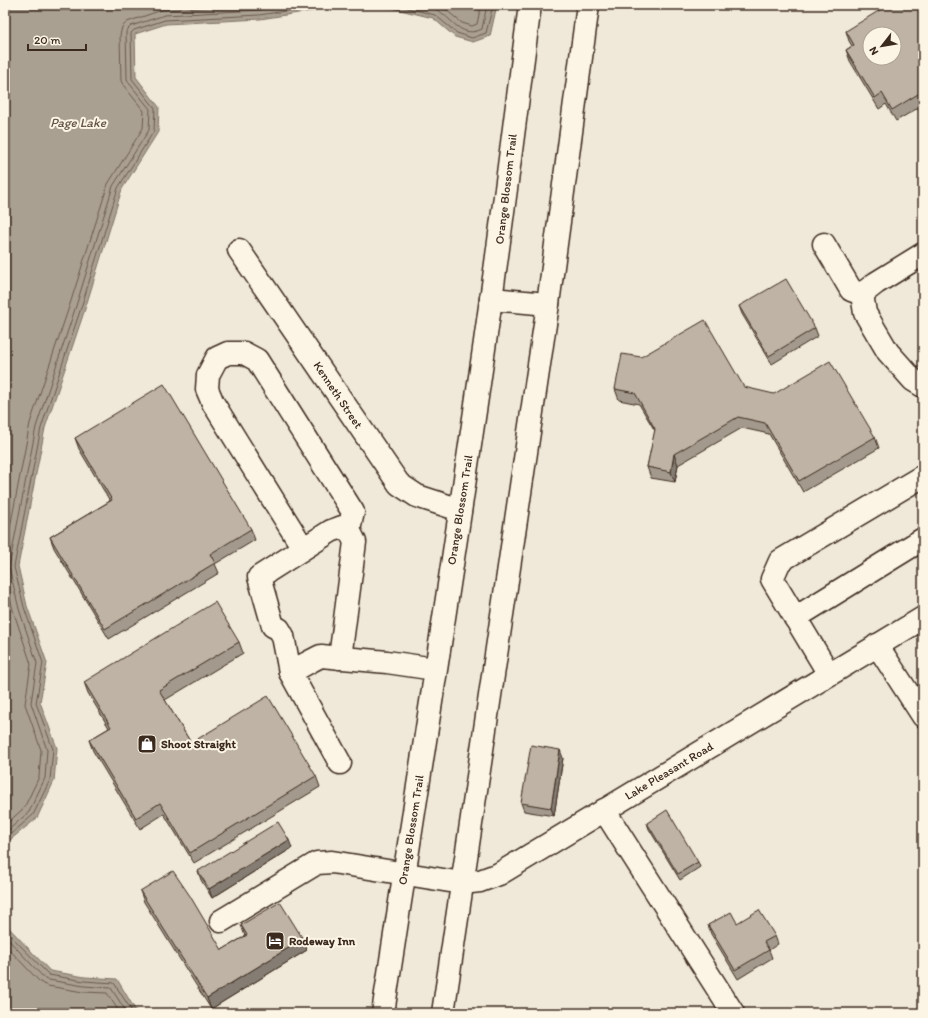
<svg xmlns="http://www.w3.org/2000/svg" width="928" height="1018" viewBox="0 0 928 1018" font-family="Itim,sans-serif">
<style>
.water{fill:#aaa091;stroke:#7e7163}
.lines{fill:none;stroke-linecap:round;stroke-linejoin:round}
.shore{stroke:#67594c;stroke-width:1}
.minor-casing{stroke:#3b2a1e;stroke-width:25}
.major-casing{stroke:#3b2a1e;stroke-width:25}
.minor{stroke:#fcf5e5;stroke-width:22}
.major{stroke:#fcf5e5;stroke-width:22}
.wall{fill:#a39a8d;stroke:#3b2a1e}
.shaded-wall{fill:#857d73;stroke:#3b2a1e}
.building{fill:#beb3a4;stroke:#3b2a1e;fill-rule:evenodd}
.labels{text-anchor:middle;dominant-baseline:central;stroke-width:4;stroke-linejoin:round;paint-order:stroke}
.street-label{font-size:12px;fill:#3b2a1e;stroke:#fcf5e5}
.poi-label{font-size:12px;font-weight:bold;fill:#3b2a1e;stroke:#fcf5e5;text-anchor:start}
.water-label{font-size:13px;font-style:italic;fill:#625346;stroke:#fcf5e5}
</style>
<rect width="100%" height="100%" fill="#f0e9d9"/>
<filter id="ink" filterUnits="userSpaceOnUse"><feTurbulence type="fractalNoise" baseFrequency=".025" numOctaves="2"/><feDisplacementMap in="SourceGraphic" scale="8" xChannelSelector="R" yChannelSelector="G"/><feConvolveMatrix kernelMatrix="1 2 1 2 8 2 1 2 1" color-interpolation-filters="sRGB"/></filter>
<g filter="url(#ink)">
<!-- water -->
<g class="water">
<path d="M 5,5 L 497,5 L 490,36 L 473,42 L 455,37 L 433,18 L 392,8 L 343,6 L 260,19 L 166,24 L 135,34 L 136,77 L 159,107 L 158,132 L 122,189 L 85,309 L 45,428 L 18,566 L 27,606 L 47,663 L 40,702 L 57,748 L 54,781 L 37,818 L 5,844 Z"/>
<path d="M 5,918 L 10,929 L 50,971 L 85,977 L 117,979 L 137,1013 L 5,1013 Z"/>
</g>
<g class="lines">
<!-- shore -->
<g class="shore">
<path d="M 396,5 L 435,15 L 457,33 L 472,38 L 486,33 L 493,5"/>
<path d="M 417,5 C 424,7 433,7 439,11 C 453,20 462,39 482,29 L 487,5"/>
<path d="M 440,5 L 462,23 L 472,26 L 477,24 L 481,5"/>
<path d="M 5,554 L 30,423 L 70,304 L 108,184 L 143,128 L 144,111 L 124,86 L 121,81 L 120,35 L 122,27 L 127,22 L 162,10 L 244,5"/>
<path d="M 5,577 L 13,610 L 31,664 L 25,704 L 41,750 L 39,777 L 24,808 L 5,825"/>
<path d="M 5,833 L 29,812 L 45,778 L 47,750 L 31,703 L 37,663 L 19,609 L 9,567 L 36,427 L 76,306 L 113,186 L 149,130 L 150,109 L 129,83 L 127,79 L 126,32 L 128,29 L 131,26 L 165,15 L 259,10 L 292,5"/>
<path d="M 5,839 L 33,815 L 50,780 L 53,749 L 36,703 L 43,663 L 24,607 L 14,567 L 41,428 L 81,308 L 118,188 L 154,131 L 155,108 L 132,79 L 131,33 L 134,30 L 165,20 L 259,15 L 325,5"/>
<path d="M 5,927 L 7,932 L 49,975 L 84,981 L 114,983 L 133,1013"/>
<path d="M 5,936 L 45,979 L 49,980 L 84,986 L 111,988 L 127,1013"/>
<path d="M 5,945 L 39,981 L 43,984 L 48,986 L 83,992 L 107,993 L 120,1013"/>
</g>
<defs>
<g id="minor">
<path d="M 824,244 L 851,290 L 862,294"/>
<path d="M 239,250 L 399,484 L 417,496 L 460,510"/>
<path d="M 923,254 L 876,283 L 862,294 L 865,313 L 888,352 L 913,380 L 923,386"/>
<path d="M 303,548 L 213,403 L 207,389 L 208,375 L 217,358 L 228,353 L 244,353 L 257,360 L 353,512 L 349,530"/>
<path d="M 795,618 L 923,539"/>
<path d="M 877,645 L 923,716"/>
<path d="M 290,672 L 283,636 L 279,629 L 273,626 L 259,577 L 331,531 L 342,527 L 349,530 L 355,542 L 340,658"/>
<path d="M 829,674 L 772,579 L 780,561 L 923,476"/>
<path d="M 340,763 L 290,672 C 301,667 310,661 321,656 L 387,662 L 435,669"/>
<path d="M 604,810 L 733,1013"/>
<path d="M 221,921 L 317,863 L 332,862 L 462,883 L 480,881 L 499,874 L 923,618"/>
</g>
<g id="major">
<path d="M 491,299 L 548,304"/>
<path d="M 383,1013 C 419,775 458,538 491,299 C 505,201 517,103 530,5"/>
<path d="M 443,1013 L 548,304 L 588,5"/>
</g>
</defs>
<!-- minor casing -->
<use href="#minor" class="minor-casing"/>
<!-- major casing -->
<use href="#major" class="major-casing"/>
<!-- minor -->
<use href="#minor" class="minor"/>
<!-- major -->
<use href="#major" class="major"/>
</g>
<!-- wall -->
<g class="wall">
<path d="M 923,5 L 923,105 L 896,121 L 886,104 L 879,109 L 850,61 L 846,50 L 852,46 L 849,41 L 846,31 Z"/>
<path d="M 739,306 L 815,328 L 818,336 L 772,364 L 742,314 Z"/>
<path d="M 744,387 L 875,437 L 879,448 L 803,492 L 769,434 L 742,428 L 678,465 L 675,482 L 651,478 L 647,467 L 655,431 L 639,404 L 619,400 L 615,389 Z"/>
<path d="M 75,438 L 251,529 L 255,540 L 215,564 L 219,573 L 109,639 L 54,548 L 50,537 L 110,501 L 79,449 Z"/>
<path d="M 239,642 L 243,653 L 165,700 L 191,743 L 316,776 L 320,787 L 194,863 L 164,814 L 140,829 L 93,751 L 89,740 L 109,728 L 88,693 L 84,682 Z"/>
<path d="M 563,758 L 554,816 L 524,811 L 521,803 Z"/>
<path d="M 647,823 L 698,862 L 700,867 L 680,880 L 649,829 Z"/>
<path d="M 292,848 L 212,898 L 201,880 L 198,871 Z"/>
<path d="M 140,891 L 222,950 L 245,936 L 241,925 L 303,939 L 307,950 L 211,1009 L 144,902 Z"/>
<path d="M 737,923 L 775,936 L 778,944 L 769,950 L 772,958 L 738,979 L 711,934 L 708,925 Z"/>
</g>
<!-- shaded-wall -->
<g class="shaded-wall">
<path d="M 674,454 L 678,465 L 675,482 L 671,472 Z"/>
<path d="M 560,750 L 563,758 L 554,816 L 551,808 Z"/>
<path d="M 289,840 L 292,848 L 212,898 L 209,889 Z"/>
<path d="M 303,939 L 307,950 L 211,1009 L 207,998 Z"/>
</g>
<!-- building -->
<g class="building">
<path d="M 888,5 L 923,5 L 923,91 L 892,110 L 882,93 L 875,98 L 846,50 L 854,45 L 846,31 ZM 870,34 L 894,34 L 894,58 L 870,58 Z"/>
<path d="M 786,279 L 815,328 L 769,356 L 739,306 Z"/>
<path d="M 705,320 L 744,387 L 774,394 L 830,361 L 875,437 L 799,481 L 765,423 L 738,417 L 674,454 L 671,472 L 647,467 L 655,429 L 635,393 L 615,389 L 622,354 L 641,357 Z"/>
<path d="M 164,384 L 251,529 L 210,554 L 215,563 L 105,629 L 50,537 L 112,500 L 75,438 Z"/>
<path d="M 215,602 L 239,642 L 159,690 L 191,743 L 268,696 L 316,776 L 190,853 L 160,803 L 136,818 L 89,740 L 111,727 L 84,682 Z"/>
<path d="M 531,745 L 560,750 L 551,808 L 521,803 Z"/>
<path d="M 667,810 L 698,862 L 678,874 L 647,823 Z"/>
<path d="M 278,822 L 289,840 L 209,889 L 198,871 Z"/>
<path d="M 173,871 L 190,896 L 222,950 L 247,935 L 241,925 L 280,902 L 303,939 L 207,998 L 140,891 Z"/>
<path d="M 759,910 L 775,936 L 764,942 L 769,950 L 735,970 L 708,925 L 731,912 L 737,923 Z"/>
</g>
</g>
<!-- icons -->
<defs>
<symbol id="shop-square" viewBox="-11 -11 22 22"><rect x="-9" y="-9" width="18" height="18" rx="4" fill="#3b2a1e" stroke="#fcf5e5"/><path d="M-5-2.5h2.3a2.7 3.5 0 0 1 5.4 0H5L5.5 6h-11ZM-1.5-2.5h3a1.5 2.3 0 0 0-3 0Z" fill="#fff"/></symbol>
<symbol id="hotel-square" viewBox="-11 -11 22 22"><rect x="-9" y="-9" width="18" height="18" rx="4" fill="#3b2a1e" stroke="#fcf5e5"/><path d="M-6-4.5h1.5V1H6V5H4.5V3h-9V5H-6ZM-4 0a1.8 1.8 0 1 1 3.6 0ZM.5 0V-2.5h3Q6-2.5 6 0Z" fill="#fff"/></symbol>
</defs>
<g fill-rule="evenodd">
<use href="#shop-square" x="136" y="733" width="22" height="22"/>
<use href="#hotel-square" x="264" y="930" width="22" height="22"/>
</g>
<g class="labels">
<!-- street labels -->
<g class="street-label">
<text transform="translate(506 189) rotate(-83)">Orange Blossom Trail</text>
<text transform="translate(338 395) rotate(56)">Kenneth Street</text>
<text transform="translate(460 510) rotate(-81)">Orange Blossom Trail</text>
<text transform="translate(669 771) rotate(-31)">Lake Pleasant Road</text>
<text transform="translate(411 830) rotate(-81)">Orange Blossom Trail</text>
</g>
<!-- poi labels -->
<g class="poi-label">
<text x="161" y="744">Shoot Straight</text>
<text x="289" y="941">Rodeway Inn</text>
</g>
<!-- water labels -->
<g class="water-label">
<text x="78" y="122">Page Lake</text>
</g>
</g>
<!-- margin -->
<rect width="928" height="1018" fill="none" stroke="#fcf5e5" stroke-width="20"/>
<rect x="10" y="10" width="908" height="998" fill="none" stroke="#3b2a1e" stroke-width="1.5" filter="url(#ink)"/>
<!-- north arrow -->
<g transform="translate(882 46) rotate(239)"><circle r="19" fill="#fcf5e5" stroke="#afa495"/>
<path d="M0-3L7 15L0 10L-7 15Z" fill="#3b2a1e"/>
<text y="-6" font-size="11" font-weight="bold" text-anchor="middle" fill="#3b2a1e">N</text>
</g>
<!-- scale -->
<path d="M28 44v6h58v-6" fill="none" stroke="#3b2a1e" stroke-width="2"/>
<text x="34" y="44" font-size="12" fill="#3b2a1e" stroke="#fcf5e5" stroke-width="3" paint-order="stroke">20 m</text>
</svg>
